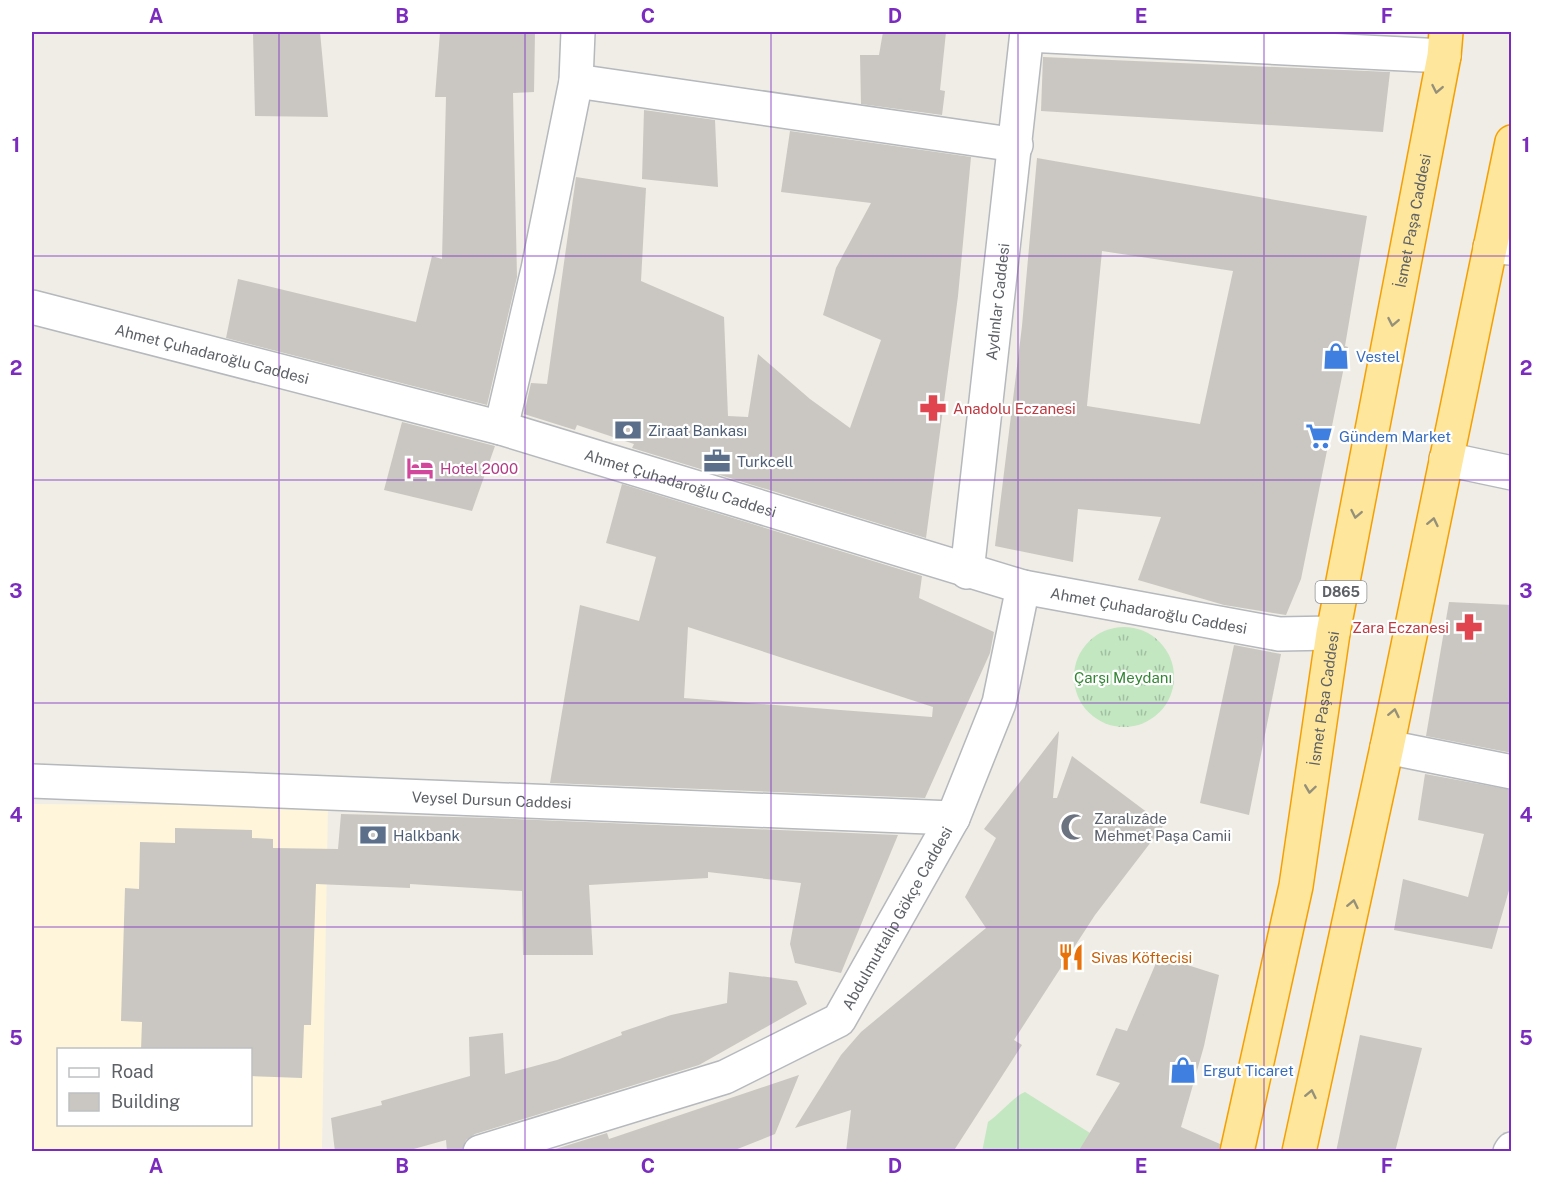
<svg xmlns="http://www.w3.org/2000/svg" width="1543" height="1183" viewBox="0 0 1543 1183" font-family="'Public Sans',sans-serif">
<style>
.commercial{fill:#fef5db;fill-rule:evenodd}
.grass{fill:#c3e7c1}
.park{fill:url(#park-tufts)}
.building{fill:#cac7c2;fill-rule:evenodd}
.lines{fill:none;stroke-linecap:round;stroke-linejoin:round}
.minor-casing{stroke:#b5b8bc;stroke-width:36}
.trunk-casing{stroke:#f59f00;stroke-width:36}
.minor{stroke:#fff;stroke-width:33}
.trunk{stroke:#fee69c;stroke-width:33}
.oneway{stroke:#959079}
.grid{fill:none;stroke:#7b2cbf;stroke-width:1.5;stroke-opacity:0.55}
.labels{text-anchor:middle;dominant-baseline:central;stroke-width:4.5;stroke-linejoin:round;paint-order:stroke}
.shield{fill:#fff;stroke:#8e9094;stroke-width:1.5}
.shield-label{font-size:14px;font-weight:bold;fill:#5d6166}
.street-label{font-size:15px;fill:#5d6166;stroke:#fff}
.shop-label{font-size:15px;fill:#366cbe;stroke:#fff;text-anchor:start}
.health-label{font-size:15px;fill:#be3a42;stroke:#fff;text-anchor:start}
.service-label{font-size:15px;fill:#4e5e75;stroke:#fff;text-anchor:start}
.hotel-label{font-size:15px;fill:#b23c85;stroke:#fff;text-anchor:start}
.park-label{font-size:15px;fill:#348635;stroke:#fff}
.worship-label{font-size:15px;fill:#5b616d;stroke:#fff;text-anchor:start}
.food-label{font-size:15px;fill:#c56008;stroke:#fff;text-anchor:start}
.neatline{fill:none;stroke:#7b2cbf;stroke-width:2}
.grid-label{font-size:20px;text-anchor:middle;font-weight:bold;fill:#7b2cbf}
</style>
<defs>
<pattern id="park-tufts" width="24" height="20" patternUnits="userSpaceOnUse" patternTransform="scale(1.5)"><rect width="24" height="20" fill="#c3e7c1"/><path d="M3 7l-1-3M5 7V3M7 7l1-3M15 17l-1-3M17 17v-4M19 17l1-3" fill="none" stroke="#a2bfa1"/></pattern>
</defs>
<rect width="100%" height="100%" fill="#efede5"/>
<!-- commercial -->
<path class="commercial" d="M 32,804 L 328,806 L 322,1151 L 32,1152 ZM 58,1050 L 250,1050 L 250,1124 L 58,1124 Z"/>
<!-- grass -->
<path class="grass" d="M 1025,1092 L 1090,1133 L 1081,1151 L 982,1152 L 988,1122 C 1000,1114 1013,1097 1025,1092 Z"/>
<!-- park -->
<circle class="park" cx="1124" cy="677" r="50"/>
<!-- building -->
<g class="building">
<path d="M 320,32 L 328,117 L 255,116 L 253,33 Z"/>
<path d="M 440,32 L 535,32 L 534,92 L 513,93 L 517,277 L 487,405 L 226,338 L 238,279 L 416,322 L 432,256 L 442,259 L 446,97 L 435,97 Z"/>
<path d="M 883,32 L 946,32 L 940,90 L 945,91 L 942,115 L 861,104 L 860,55 L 879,55 Z"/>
<path d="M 1043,57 L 1390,72 L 1383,132 L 1041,111 Z"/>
<path d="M 644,110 L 715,120 L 718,187 L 642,179 Z"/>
<path d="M 790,131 L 971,157 L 958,296 L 926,538 L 632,448 L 634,444 L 577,425 L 575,430 L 524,414 L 531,383 L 547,384 L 576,177 L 646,188 L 641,281 L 724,317 L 728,416 L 748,417 L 758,354 L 810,399 L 850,428 L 881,340 L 823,315 L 836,268 L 871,203 L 781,192 Z"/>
<path d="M 1037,158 L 1367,216 L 1345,346 L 1348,347 L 1301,579 L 1286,615 L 1224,605 L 1138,580 L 1161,517 L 1078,509 L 1073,562 L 995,546 L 1022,326 ZM 1102,251 L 1233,271 L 1200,424 L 1087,406 Z"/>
<path d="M 402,422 L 495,446 L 472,511 L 384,490 Z"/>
<path d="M 622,484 L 922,576 L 919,598 L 994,632 L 990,653 L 925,798 L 550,783 L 580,605 L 639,621 L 656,557 L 606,543 ZM 688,627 L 933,707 L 932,717 L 684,698 Z"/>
<path d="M 1449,602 L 1512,605 L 1512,753 L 1426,736 Z"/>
<path d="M 1234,645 L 1281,654 L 1249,815 L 1200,803 Z"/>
<path d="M 1059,731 L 1053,798 L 1057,798 L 1072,756 L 1164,825 L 1095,915 L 1014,1040 L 1022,1045 L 953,1152 L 846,1152 L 851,1110 L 795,1128 L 841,1055 L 861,1032 L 986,928 L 965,897 L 996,838 L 984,829 Z"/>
<path d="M 1425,774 L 1512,790 L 1512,880 L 1492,949 L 1394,930 L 1403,879 L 1468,897 L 1484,834 L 1418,820 Z"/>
<path d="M 341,814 L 492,818 L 898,835 L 841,973 L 795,963 L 790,944 L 801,883 L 708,872 L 708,878 L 589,885 L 593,955 L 523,955 L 522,891 L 410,884 L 410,888 L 316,884 L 311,1025 L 304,1025 L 302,1078 L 250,1076 L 250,1050 L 141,1050 L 142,1022 L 121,1021 L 125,888 L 139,889 L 140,842 L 175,843 L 175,828 L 252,830 L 252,838 L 273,839 L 273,848 L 338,849 Z"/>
<path d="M 1159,956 L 1219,975 L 1204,1046 L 1181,1127 L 1220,1144 L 1219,1152 L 1078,1152 L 1120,1083 L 1096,1075 L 1116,1028 L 1127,1031 Z"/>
<path d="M 729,972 L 797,981 L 807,1004 L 699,1065 L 475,1134 L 466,1140 L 462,1152 L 447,1152 L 446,1140 L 403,1152 L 335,1152 L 331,1118 L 382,1105 L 381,1101 L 470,1076 L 469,1037 L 503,1033 L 505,1074 L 557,1060 L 622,1035 L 621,1032 L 671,1015 L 727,1003 Z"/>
<path d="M 1360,1035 L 1422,1048 L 1395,1152 L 1336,1152 Z"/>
<path d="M 799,1075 L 775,1134 L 730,1152 L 546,1152 L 607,1133 L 609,1139 Z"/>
</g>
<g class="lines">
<defs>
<g id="minor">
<path d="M 1027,35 L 1444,56"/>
<path d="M 576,81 L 1016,145"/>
<path d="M 1490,247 L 1512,248"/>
<path id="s1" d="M 32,307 L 501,428 L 1023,587 L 1279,634 L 1333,633"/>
<path d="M 501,428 L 538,269 L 576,81 L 578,32"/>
<path d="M 1446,459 L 1512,473"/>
<path id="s2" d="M 967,572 L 1027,32"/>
<path d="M 1387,747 L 1512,772"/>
<path id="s3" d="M 32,781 L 953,818"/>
<path id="s4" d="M 480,1152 L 725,1077 L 839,1020 L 953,818 L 999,703 L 1023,587"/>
<path d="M 1510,1152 L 1512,1149"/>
</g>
<g id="trunk">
<path id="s5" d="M 1237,1152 L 1296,886 L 1333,633 L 1444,56 L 1446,32"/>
<path d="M 1299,1152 L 1387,747 L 1512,142"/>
</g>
</defs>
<!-- minor casing -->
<use href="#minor" class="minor-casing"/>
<!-- trunk casing -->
<use href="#trunk" class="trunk-casing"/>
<!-- minor -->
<use href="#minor" class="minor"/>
<!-- trunk -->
<use href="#trunk" class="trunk"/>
</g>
<!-- one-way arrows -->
<defs><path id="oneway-chevron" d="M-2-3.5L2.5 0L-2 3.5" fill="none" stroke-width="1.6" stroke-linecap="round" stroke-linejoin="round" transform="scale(1.5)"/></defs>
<g class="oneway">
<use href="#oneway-chevron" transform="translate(1437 89) rotate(101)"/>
<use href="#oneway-chevron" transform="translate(1393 322) rotate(101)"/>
<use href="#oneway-chevron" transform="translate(1356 514) rotate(101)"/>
<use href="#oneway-chevron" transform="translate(1433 522) rotate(-78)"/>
<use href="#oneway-chevron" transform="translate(1394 713) rotate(-78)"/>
<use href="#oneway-chevron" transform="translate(1310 789) rotate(98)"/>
<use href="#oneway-chevron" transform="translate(1353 904) rotate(-78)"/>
<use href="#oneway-chevron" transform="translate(1311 1094) rotate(-78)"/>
</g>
<!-- grid -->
<path class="grid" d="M 279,32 L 279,1152M 525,32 L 525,1152M 771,32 L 771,1152M 1018,32 L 1018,1152M 1264,32 L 1264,1152M 32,256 L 1512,256M 32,480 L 1512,480M 32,703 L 1512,703M 32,927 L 1512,927"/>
<!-- icons -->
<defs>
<symbol id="shop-bare" viewBox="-9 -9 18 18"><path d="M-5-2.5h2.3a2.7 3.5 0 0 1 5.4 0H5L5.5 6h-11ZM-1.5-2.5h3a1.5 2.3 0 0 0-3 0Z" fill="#3f7fe0" stroke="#fff" stroke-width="2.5" paint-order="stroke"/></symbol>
<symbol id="pharmacy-bare" viewBox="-9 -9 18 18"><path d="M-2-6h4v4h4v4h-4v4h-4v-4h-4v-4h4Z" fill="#e0444e" stroke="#fff" stroke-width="2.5" paint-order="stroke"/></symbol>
<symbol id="bank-bare" viewBox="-9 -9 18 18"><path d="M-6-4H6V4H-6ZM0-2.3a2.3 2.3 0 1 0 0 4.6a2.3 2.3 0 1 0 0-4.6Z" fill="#5c6f8a" stroke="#fff" stroke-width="2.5" paint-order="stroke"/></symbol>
<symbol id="supermarket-bare" viewBox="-9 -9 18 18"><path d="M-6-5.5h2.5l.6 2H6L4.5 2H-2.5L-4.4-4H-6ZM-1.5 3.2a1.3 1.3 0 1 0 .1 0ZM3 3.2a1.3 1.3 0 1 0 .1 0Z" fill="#3f7fe0" stroke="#fff" stroke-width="2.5" paint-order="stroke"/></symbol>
<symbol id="office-bare" viewBox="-9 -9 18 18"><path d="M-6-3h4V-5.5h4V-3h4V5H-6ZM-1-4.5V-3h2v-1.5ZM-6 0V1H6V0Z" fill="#5c6f8a" stroke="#fff" stroke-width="2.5" paint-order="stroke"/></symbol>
<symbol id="hotel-bare" viewBox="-9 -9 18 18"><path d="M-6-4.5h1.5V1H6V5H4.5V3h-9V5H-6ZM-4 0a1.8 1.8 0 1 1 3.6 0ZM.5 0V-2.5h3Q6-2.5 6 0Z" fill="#d1479c" stroke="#fff" stroke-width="2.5" paint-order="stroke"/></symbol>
<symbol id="mosque-bare" viewBox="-9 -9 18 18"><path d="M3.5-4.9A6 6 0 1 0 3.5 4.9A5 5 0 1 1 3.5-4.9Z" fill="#6b7280" stroke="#fff" stroke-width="2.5" paint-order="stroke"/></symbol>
<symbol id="restaurant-bare" viewBox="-9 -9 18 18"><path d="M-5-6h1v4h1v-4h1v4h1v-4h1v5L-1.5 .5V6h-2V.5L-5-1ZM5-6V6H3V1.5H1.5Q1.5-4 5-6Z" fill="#e8710a" stroke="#fff" stroke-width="2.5" paint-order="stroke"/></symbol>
</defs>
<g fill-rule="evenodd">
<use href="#shop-bare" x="1317" y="337" width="38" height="38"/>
<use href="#pharmacy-bare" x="914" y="389" width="38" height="38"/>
<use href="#bank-bare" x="609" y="411" width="38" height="38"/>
<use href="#supermarket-bare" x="1300" y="417" width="38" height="38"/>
<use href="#office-bare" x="698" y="442" width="38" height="38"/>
<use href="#hotel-bare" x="401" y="449" width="38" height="38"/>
<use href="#pharmacy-bare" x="1450" y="608" width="38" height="38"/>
<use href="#mosque-bare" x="1055" y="808" width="38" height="38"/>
<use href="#bank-bare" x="354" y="816" width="38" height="38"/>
<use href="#restaurant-bare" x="1052" y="938" width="38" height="38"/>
<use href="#shop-bare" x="1164" y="1051" width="38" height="38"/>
</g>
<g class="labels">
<!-- shield labels -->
<rect class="shield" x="1315.5" y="581" width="51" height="22" rx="4.5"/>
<g class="shield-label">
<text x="1341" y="592">D865</text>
</g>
<!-- street labels -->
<g class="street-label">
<text stroke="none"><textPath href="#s5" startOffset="948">İsmet Paşa Caddesi</textPath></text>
<text stroke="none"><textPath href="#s2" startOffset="272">Aydınlar Caddesi</textPath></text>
<text stroke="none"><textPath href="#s1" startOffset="186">Ahmet Çuhadaroğlu Caddesi</textPath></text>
<text stroke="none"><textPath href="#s1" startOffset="672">Ahmet Çuhadaroğlu Caddesi</textPath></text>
<text stroke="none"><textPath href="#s1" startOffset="1158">Ahmet Çuhadaroğlu Caddesi</textPath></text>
<text stroke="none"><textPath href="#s5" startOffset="462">İsmet Paşa Caddesi</textPath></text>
<text stroke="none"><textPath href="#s3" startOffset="460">Veysel Dursun Caddesi</textPath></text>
<text stroke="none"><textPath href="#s4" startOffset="501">Abdulmuttalip Gökçe Caddesi</textPath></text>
</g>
<!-- shop labels -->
<g class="shop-label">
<text x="1356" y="356">Vestel</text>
<text x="1339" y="436">Gündem Market</text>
<text x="1203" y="1070">Ergut Ticaret</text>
</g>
<!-- health labels -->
<g class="health-label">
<text x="953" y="408">Anadolu Eczanesi</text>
<text x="1449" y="627" text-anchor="end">Zara Eczanesi</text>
</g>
<!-- service labels -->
<g class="service-label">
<text x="648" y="430">Ziraat Bankası</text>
<text x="737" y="461">Turkcell</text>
<text x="393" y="835">Halkbank</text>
</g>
<!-- hotel labels -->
<g class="hotel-label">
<text x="440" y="468">Hotel 2000</text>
</g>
<!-- park labels -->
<g class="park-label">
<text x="1123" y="677">Çarşı Meydanı</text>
</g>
<!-- worship labels -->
<g class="worship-label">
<text x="1094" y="818">Zaralızâde<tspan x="1094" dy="17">Mehmet Paşa Camii</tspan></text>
</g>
<!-- food labels -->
<g class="food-label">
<text x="1091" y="957">Sivas Köftecisi</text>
</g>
</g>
<!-- border -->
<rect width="1543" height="1183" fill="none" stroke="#ffffff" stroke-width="66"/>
<!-- legend -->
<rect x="57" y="1048" width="195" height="78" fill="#ffffff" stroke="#bec0c2" stroke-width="1.5"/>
<rect x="69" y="1068" width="30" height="9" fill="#ffffff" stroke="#bec0c2" stroke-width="1.5"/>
<text x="111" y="1078" font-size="18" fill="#5d6166">Road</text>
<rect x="69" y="1093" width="30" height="18" fill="#cac7c2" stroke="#bec0c2" stroke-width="1.5"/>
<text x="111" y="1108" font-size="18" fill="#5d6166">Building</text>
<rect x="33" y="33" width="1477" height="1117" class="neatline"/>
<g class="grid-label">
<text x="156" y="23">A</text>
<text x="402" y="23">B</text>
<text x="648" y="23">C</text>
<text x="895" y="23">D</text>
<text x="1141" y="23">E</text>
<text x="1387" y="23">F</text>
<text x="16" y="152">1</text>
<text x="1526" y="152">1</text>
<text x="16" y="375">2</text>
<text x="1526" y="375">2</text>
<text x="16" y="598">3</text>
<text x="1526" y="598">3</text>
<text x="16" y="822">4</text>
<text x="1526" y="822">4</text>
<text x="16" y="1045">5</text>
<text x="1526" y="1045">5</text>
<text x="156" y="1173">A</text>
<text x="402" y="1173">B</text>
<text x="648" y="1173">C</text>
<text x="895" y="1173">D</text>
<text x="1141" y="1173">E</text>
<text x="1387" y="1173">F</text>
</g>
</svg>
